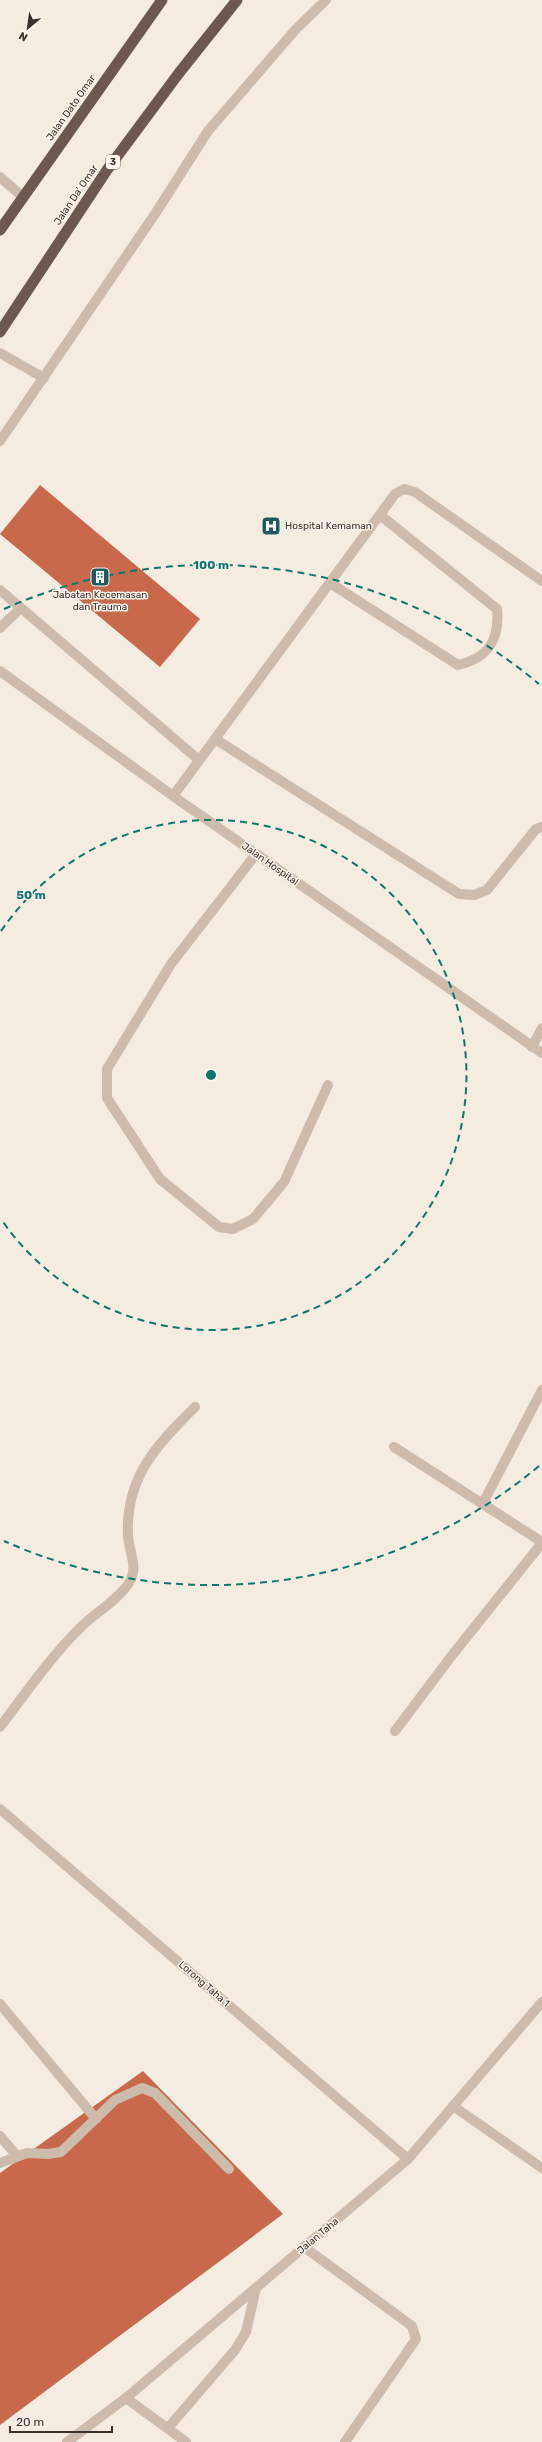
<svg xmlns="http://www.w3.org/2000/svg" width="542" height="2442" viewBox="0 0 542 2442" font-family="Rubik,sans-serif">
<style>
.building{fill:#c8694b}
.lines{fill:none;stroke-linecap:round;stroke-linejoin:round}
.service{stroke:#cdbbac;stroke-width:10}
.minor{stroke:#cdbbac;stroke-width:10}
.trunk{stroke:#6c584f;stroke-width:11}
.ring{fill:none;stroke:#0f766e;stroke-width:2;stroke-dasharray:7 5}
.labels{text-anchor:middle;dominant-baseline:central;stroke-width:3;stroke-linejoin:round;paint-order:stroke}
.shield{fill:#fbf5ee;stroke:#756b66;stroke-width:1}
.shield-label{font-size:9px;font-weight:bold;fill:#3b302b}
.street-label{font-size:10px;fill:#3b302b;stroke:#fbf5ee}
.poi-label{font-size:10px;fill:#3b302b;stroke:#fbf5ee;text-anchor:start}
.centre{fill:#0f766e;stroke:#fbf5ee;stroke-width:2}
.ring-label{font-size:12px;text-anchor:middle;font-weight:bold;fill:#0f766e;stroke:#fbf5ee;stroke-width:3;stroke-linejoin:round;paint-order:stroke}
</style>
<rect width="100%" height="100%" fill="#f4ebe1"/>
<!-- building -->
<g class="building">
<path d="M 40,485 L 200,619 L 160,667 L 0,534 Z"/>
<path d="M 143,2071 L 283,2214 L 0,2425 L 0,2173 Z"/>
</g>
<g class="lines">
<!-- service -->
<g class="service">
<path d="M 0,353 L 44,378"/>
<path d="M 0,441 L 155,214 L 208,131 L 296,29 L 326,0"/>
<path d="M 330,583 L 458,665 C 488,658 500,640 497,609 L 380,515"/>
<path d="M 0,590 L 199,760"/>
<path d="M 0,628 L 21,608"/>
<path d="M 215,739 L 459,894 L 474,895 L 487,890 L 536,829 L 542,827"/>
<path d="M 173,796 L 395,494 L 404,489 L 415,492 L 542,581"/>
<path d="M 256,854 L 171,964 L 107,1069 L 107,1098 L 160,1179 L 219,1227 L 233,1229 L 253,1219 L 284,1182 L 328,1085"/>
<path d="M 532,1047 L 542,1028"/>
<path d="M 0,2004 L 96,2119"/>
<path d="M 0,2136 L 17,2156"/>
<path d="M 0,2163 L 27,2153 L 48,2154 L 61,2152 L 115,2100 L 142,2088 L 155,2093 L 229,2169"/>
</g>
<!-- minor -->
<g class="minor">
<path d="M 0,177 L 23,197"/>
<path d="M 0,671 L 173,796 L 542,1053"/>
<path d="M 394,1447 L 542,1542"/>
<path d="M 483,1503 L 542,1390"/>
<path d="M 0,1727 C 26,1693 51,1656 82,1626 C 97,1611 117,1601 129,1583 C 139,1566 129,1553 128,1536 C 125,1477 157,1445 195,1407"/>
<path d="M 395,1731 L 453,1654 L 542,1543"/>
<path d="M 0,1809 L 408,2159"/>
<path d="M 453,2106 L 542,2168"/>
<path d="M 304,2247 L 412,2326 L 416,2339 L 345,2442"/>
<path d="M 126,2398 L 186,2442"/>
<path d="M 168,2428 L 235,2350 L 246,2332 L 256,2288"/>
<path d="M 67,2442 L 126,2398 L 408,2159 L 542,2002"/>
</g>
<!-- trunk -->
<g class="trunk">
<path d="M 0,230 L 162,0"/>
<path d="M 0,332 L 107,170 L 179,73 L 237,0"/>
</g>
</g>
<!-- distance rings -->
<g class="ring">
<path d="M1 931A255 255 0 1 1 1 1219"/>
<path d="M539 1466A510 510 0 0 1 4 1541M4 609A510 510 0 0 1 539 684"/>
</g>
<!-- icons -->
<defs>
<symbol id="hospital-square" viewBox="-11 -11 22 22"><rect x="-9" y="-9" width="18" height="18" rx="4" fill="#1f5a5e" stroke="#fbf5ee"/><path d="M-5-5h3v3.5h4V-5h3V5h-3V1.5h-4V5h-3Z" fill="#fff"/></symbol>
<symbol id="building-square" viewBox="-11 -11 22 22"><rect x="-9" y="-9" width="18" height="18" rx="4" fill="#1f5a5e" stroke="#fbf5ee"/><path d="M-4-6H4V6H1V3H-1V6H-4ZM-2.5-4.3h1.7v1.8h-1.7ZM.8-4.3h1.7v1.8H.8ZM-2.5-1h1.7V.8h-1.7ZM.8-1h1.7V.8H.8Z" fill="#fff"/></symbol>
</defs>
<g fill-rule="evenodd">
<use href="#hospital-square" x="260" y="515" width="22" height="22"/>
<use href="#building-square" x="89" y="566" width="22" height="22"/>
</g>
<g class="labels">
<!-- shield labels -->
<rect class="shield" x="106" y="155" width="14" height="14" rx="3"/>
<g class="shield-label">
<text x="113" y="162">3</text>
</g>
<!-- street labels -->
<g class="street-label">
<text transform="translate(71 108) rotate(-55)">Jalan Dato Omar</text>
<text transform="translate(76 195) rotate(-56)">Jalan Da' Omar</text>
<text transform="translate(270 864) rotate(35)">Jalan Hospital</text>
<text transform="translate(204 1984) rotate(41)">Lorong Taha 1</text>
<text transform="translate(318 2236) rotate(-40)">Jalan Taha</text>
</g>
<!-- poi labels -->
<g class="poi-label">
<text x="285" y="526">Hospital Kemaman</text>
<text x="100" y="595" text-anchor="middle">Jabatan Kecemasan<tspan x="100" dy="12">dan Trauma</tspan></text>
</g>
</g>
<circle cx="211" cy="1075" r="6" class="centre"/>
<g class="ring-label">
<text x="211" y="569">100 m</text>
<text x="31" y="899">50 m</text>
</g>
<!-- north arrow -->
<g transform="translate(28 28) rotate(209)" stroke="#fbf5ee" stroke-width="3" paint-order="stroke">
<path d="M0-3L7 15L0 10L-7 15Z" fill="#3b302b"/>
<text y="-6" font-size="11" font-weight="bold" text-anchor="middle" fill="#3b302b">N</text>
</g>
<!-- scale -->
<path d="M10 2426v6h102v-6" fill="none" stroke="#3b302b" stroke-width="2"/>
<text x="16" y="2426" font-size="12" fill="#3b302b" stroke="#fbf5ee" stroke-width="3" paint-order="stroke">20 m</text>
</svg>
